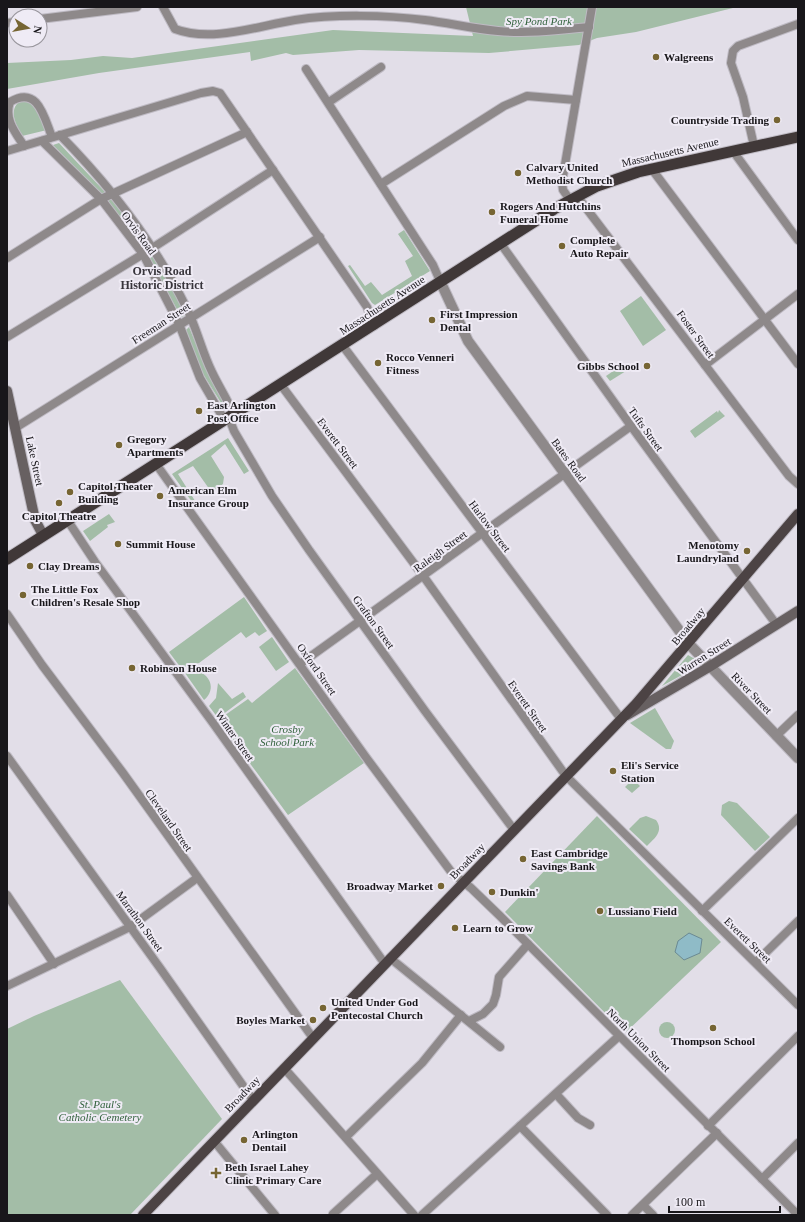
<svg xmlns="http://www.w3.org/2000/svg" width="805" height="1222" viewBox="0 0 805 1222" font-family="Georgia,serif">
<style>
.green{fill:#a3bda7}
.water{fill:#8fbbc7;stroke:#6b8a93}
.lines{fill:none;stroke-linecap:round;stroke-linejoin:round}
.minor-casing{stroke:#bebac3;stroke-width:10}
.tertiary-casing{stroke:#bebac3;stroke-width:12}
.secondary-casing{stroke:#bebac3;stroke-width:12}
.primary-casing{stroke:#bebac3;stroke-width:12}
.trunk-casing{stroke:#bebac3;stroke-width:13}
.minor{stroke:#8e898a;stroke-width:8}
.tertiary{stroke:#8e898a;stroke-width:10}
.secondary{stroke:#676061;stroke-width:10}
.primary{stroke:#4c4344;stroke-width:10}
.trunk{stroke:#403838;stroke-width:11}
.poi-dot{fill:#766533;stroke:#efebf5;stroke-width:1.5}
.labels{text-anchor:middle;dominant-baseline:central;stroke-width:4;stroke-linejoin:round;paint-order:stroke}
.park-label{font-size:11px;font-style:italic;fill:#32623d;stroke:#efebf5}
.poi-label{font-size:11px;font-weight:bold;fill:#18161a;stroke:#efebf5;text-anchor:start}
.street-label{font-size:11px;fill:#18161a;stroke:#efebf5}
.neighbourhood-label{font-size:12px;font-weight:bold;fill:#38353c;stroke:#efebf5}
</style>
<rect width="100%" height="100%" fill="#e2dee8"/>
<!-- green -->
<g class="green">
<path d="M 466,7 L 737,7 L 636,32 L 597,38 L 579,45 L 489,53 L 359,50 L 293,55 L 286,53 L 251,61 L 250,52 L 99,73 L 7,89 L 7,63 L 71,60 L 103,56 L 132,58 L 333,30 L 473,36 Z"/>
<path d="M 23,99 L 33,101 L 47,130 L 22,136 C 15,123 7,108 23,99 Z"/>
<path d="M 59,143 L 105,192 L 103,194 L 99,192 L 53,145 Z"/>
<path d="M 111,198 L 145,244 L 145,247 L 142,247 L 107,201 Z"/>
<path d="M 404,230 L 430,271 L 375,305 L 372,303 L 348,266 L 350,265 L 365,286 L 371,282 L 382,295 L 412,276 L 405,261 L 413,256 L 398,234 Z"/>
<path d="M 152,256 C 161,262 184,305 184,316 L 181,317 L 153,265 L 149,257 Z"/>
<path d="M 641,296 L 666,330 L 643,346 L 620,311 Z"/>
<path d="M 189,327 L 206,368 L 227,404 L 225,406 L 223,406 L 203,374 L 186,330 Z"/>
<path d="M 622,365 L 626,371 L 610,381 L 606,376 Z"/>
<path d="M 719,410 L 725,416 L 695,438 L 690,431 L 717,411 L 718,413 Z"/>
<path d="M 228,438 L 249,471 L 244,474 L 225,444 L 211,456 L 224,477 L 223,484 L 213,491 L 210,490 L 193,466 L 178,474 L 197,504 L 195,506 L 172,474 Z"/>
<path d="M 109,514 L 115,522 L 107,525 L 108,527 L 90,541 L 83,531 Z"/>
<path d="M 244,597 L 267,631 L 259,636 L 255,632 L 246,638 L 241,632 L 199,663 L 181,668 L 169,652 Z"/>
<path d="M 272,637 L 289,662 L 276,671 L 259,647 Z"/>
<path d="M 688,655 L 695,659 L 700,665 L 662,686 Z"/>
<path d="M 295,668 L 364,763 L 288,815 L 218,720 L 248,699 L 252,703 Z"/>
<path d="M 194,670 C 210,673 217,689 204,700 L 185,673 Z"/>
<path d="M 218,683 L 232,699 L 243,692 L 246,697 L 218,718 L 209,706 L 216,698 Z"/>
<path d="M 655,708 L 674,741 L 671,749 L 666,749 L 630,723 Z"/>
<path d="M 633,779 L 640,786 L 632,793 L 625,787 Z"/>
<path d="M 729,801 L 737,803 L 770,837 L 755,851 L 721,815 L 722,805 Z"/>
<path d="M 597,816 L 721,942 L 625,1033 L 505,912 Z"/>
<path d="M 646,816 L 656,820 C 664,831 655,838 647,846 L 629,829 L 640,818 Z"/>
<path d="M 120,980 L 222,1119 L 130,1215 L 7,1215 L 7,1029 L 34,1016 Z"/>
<circle cx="667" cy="1030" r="8"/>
</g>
<!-- water -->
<path class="water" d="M 689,933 L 702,939 L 700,953 L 684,960 L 675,952 L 678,941 Z"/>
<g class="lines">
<defs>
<g id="minor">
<path d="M 163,7 L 175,29 C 212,43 257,26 295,20 C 334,14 386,15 425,20 C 450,23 473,29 498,31 C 528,34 559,30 589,27"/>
<path d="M 40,19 L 137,7"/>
<path d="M 7,23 L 16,22"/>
<path d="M 306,69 L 433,265 L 441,283"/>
<path d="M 329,102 L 381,67"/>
<path d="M 60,135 C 110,186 156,245 187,309 C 197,329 202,352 212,372 C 219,387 228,400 234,415"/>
<path d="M 42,141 L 101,199 L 143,254 L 179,324 L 200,378 L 225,421"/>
<path d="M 24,146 C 15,132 4,119 10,102 C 38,85 44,117 52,137"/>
<path d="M 754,146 L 743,97 L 731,63 L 733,51 L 738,46 L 798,24"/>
<path d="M 7,151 L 201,93 L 213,91 L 220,93 L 367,307 L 374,326"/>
<path d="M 733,151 L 798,240"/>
<path d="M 651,168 L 798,364"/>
<path d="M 381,184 L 504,106 L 527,96 L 576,100"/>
<path d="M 577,196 L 789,476 L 798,484"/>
<path d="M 570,200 L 563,190 L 562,182 L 592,7"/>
<path d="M 501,244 L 631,426 L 776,624"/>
<path d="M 7,258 L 101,199 L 247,132"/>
<path d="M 7,337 L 143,254 L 273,170"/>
<path d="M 343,346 L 621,719"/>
<path d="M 705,365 L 798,294"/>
<path d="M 281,385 L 424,577 L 566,776 L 798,1005"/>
<path d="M 229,418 L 234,431 L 272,496 L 309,550 L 425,711 L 514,830"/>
<path d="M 15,428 L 320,237"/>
<path d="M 156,464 L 365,756 L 452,873 L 471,888 L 500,916 L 798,1215"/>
<path d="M 68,521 L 95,562 L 213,723 L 385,964"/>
<path d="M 7,614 L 42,665 L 123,773 L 313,1038"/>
<path d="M 300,664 L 631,426"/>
<path d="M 776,736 L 798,715"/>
<path d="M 7,756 L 160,968 L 253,1100"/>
<path d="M 7,895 L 54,964"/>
<path d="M 702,911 L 798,818"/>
<path d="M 390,958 L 500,1047"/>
<path d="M 756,962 L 798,921"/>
<path d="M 7,986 L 130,927 L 197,878"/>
<path d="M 469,1021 L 483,1014 L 493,1004 L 496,995 L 499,977 L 528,944"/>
<path d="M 284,1068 L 414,1215"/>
<path d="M 556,1094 L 578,1118 L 590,1125"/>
<path d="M 520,1126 L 607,1215"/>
<path d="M 708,1126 L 798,1036"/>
<path d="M 346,1137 L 422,1063 L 461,1015"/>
<path d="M 214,1141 L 275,1215"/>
<path d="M 762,1179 L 798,1143"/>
<path d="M 643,1205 L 653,1215"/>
<path d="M 333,1214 L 377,1174"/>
<path d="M 422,1215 L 619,1036"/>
<path d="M 632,1215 L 717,1133"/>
</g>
<path id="tertiary" d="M 441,283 L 468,341 L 689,644 L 798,758"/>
<g id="secondary">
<path d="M 7,391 L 35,520 L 43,535"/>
<path d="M 627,715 L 709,667 L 798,611"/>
</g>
<path id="primary" d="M 143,1215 L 636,704 L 798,514"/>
<path id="trunk" d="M 7,559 L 554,209 L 597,186 L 638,172 L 798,137"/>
</defs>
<!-- minor casing -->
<use href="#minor" class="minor-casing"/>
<!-- tertiary casing -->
<use href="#tertiary" class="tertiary-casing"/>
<!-- secondary casing -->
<use href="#secondary" class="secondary-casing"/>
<!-- primary casing -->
<use href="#primary" class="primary-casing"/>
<!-- trunk casing -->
<use href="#trunk" class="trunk-casing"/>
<!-- minor -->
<use href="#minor" class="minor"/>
<!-- tertiary -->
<use href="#tertiary" class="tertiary"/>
<!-- secondary -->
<use href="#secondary" class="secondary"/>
<!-- primary -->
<use href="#primary" class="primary"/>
<!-- trunk -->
<use href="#trunk" class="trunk"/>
</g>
<!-- markers -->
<g class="poi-dot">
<circle cx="656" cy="57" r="4"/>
<circle cx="777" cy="120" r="4"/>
<circle cx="518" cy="173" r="4"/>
<circle cx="492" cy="212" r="4"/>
<circle cx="562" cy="246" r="4"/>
<circle cx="432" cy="320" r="4"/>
<circle cx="378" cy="363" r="4"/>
<circle cx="647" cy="366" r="4"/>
<circle cx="199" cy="411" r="4"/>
<circle cx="119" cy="445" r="4"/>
<circle cx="70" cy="492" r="4"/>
<circle cx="160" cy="496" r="4"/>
<circle cx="59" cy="503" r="4"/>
<circle cx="118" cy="544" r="4"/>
<circle cx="747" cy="551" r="4"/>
<circle cx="30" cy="566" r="4"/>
<circle cx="23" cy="595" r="4"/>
<circle cx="132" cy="668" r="4"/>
<circle cx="613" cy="771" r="4"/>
<circle cx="523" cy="859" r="4"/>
<circle cx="441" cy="886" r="4"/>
<circle cx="492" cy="892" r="4"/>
<circle cx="600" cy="911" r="4"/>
<circle cx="455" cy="928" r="4"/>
<circle cx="323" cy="1008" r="4"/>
<circle cx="313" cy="1020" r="4"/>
<circle cx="713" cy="1028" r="4"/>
<circle cx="244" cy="1140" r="4"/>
<path d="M214 1167h4v4h4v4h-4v4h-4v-4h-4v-4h4z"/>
</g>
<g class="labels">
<!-- park labels -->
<g class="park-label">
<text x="539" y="21">Spy Pond Park</text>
<text x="287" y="729">Crosby<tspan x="287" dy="13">School Park</tspan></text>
<text x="100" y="1104">St. Paul's<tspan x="100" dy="13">Catholic Cemetery</tspan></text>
</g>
<!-- poi labels -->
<g class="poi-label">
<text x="664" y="57">Walgreens</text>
<text x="769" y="120" text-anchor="end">Countryside Trading</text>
<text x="526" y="167">Calvary United<tspan x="526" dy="13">Methodist Church</tspan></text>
<text x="500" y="206">Rogers And Hutchins<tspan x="500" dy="13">Funeral Home</tspan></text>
<text x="570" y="240">Complete<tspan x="570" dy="13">Auto Repair</tspan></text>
<text x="440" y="314">First Impression<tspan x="440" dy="13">Dental</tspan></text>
<text x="386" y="357">Rocco Venneri<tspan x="386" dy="13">Fitness</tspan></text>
<text x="639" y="366" text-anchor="end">Gibbs School</text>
<text x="207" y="405">East Arlington<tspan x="207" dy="13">Post Office</tspan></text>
<text x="127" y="439">Gregory<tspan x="127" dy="13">Apartments</tspan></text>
<text x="78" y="486">Capitol Theater<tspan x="78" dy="13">Building</tspan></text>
<text x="168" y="490">American Elm<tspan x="168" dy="13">Insurance Group</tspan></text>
<text x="59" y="516" text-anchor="middle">Capitol Theatre</text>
<text x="126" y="544">Summit House</text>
<text x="739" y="545" text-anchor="end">Menotomy<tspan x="739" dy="13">Laundryland</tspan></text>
<text x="38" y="566">Clay Dreams</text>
<text x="31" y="589">The Little Fox<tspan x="31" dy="13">Children's Resale Shop</tspan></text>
<text x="140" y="668">Robinson House</text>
<text x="621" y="765">Eli's Service<tspan x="621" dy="13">Station</tspan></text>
<text x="531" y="853">East Cambridge<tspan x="531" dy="13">Savings Bank</tspan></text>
<text x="433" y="886" text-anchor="end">Broadway Market</text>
<text x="500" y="892">Dunkin'</text>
<text x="608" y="911">Lussiano Field</text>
<text x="463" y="928">Learn to Grow</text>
<text x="331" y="1002">United Under God<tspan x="331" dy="13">Pentecostal Church</tspan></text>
<text x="305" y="1020" text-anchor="end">Boyles Market</text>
<text x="713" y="1041" text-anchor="middle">Thompson School</text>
<text x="252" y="1134">Arlington<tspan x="252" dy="13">Dentail</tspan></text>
<text x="225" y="1167">Beth Israel Lahey<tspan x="225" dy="13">Clinic Primary Care</tspan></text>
</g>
<!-- street labels -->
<g class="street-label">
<text transform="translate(670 152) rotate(-13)">Massachusetts Avenue</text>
<text transform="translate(139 233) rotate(54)">Orvis Road</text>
<text transform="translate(382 305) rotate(-33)">Massachusetts Avenue</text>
<text transform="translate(161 323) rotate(-33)">Freeman Street</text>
<text transform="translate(696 334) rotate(54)">Foster Street</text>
<text transform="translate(646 429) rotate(54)">Tufts Street</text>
<text transform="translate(338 443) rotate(53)">Everett Street</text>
<text transform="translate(569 460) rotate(54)">Bates Road</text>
<text transform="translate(35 461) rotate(78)">Lake Street</text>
<text transform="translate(490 526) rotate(53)">Harlow Street</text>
<text transform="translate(440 551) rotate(-36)">Raleigh Street</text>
<text transform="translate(374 622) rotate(54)">Grafton Street</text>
<text transform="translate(688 626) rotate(-50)">Broadway</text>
<text transform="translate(704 656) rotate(-32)">Warren Street</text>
<text transform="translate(317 669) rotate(55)">Oxford Street</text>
<text transform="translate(752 693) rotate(46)">River Street</text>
<text transform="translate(528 706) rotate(55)">Everett Street</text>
<text transform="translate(235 736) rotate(55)">Winter Street</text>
<text transform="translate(169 820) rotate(55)">Cleveland Street</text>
<text transform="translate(467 861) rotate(-46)">Broadway</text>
<text transform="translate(140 921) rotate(54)">Marathon Street</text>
<text transform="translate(748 940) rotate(44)">Everett Street</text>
<text transform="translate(639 1040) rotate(45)">North Union Street</text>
<text transform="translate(242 1094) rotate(-46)">Broadway</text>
</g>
<!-- neighbourhood labels -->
<g class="neighbourhood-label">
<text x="162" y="271">Orvis Road<tspan x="162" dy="14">Historic District</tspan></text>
</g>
</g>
<!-- border -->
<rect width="805" height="1222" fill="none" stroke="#18161a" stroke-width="16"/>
<!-- north arrow -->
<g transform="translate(28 28) rotate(101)"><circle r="19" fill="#efebf5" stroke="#99969d"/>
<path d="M0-3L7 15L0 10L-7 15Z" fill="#766533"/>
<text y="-6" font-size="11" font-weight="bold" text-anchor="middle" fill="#18161a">N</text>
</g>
<!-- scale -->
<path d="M669 1206v6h111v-6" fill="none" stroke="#18161a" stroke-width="2"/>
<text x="675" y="1206" font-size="12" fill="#18161a" stroke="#efebf5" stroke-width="3" paint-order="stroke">100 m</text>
</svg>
